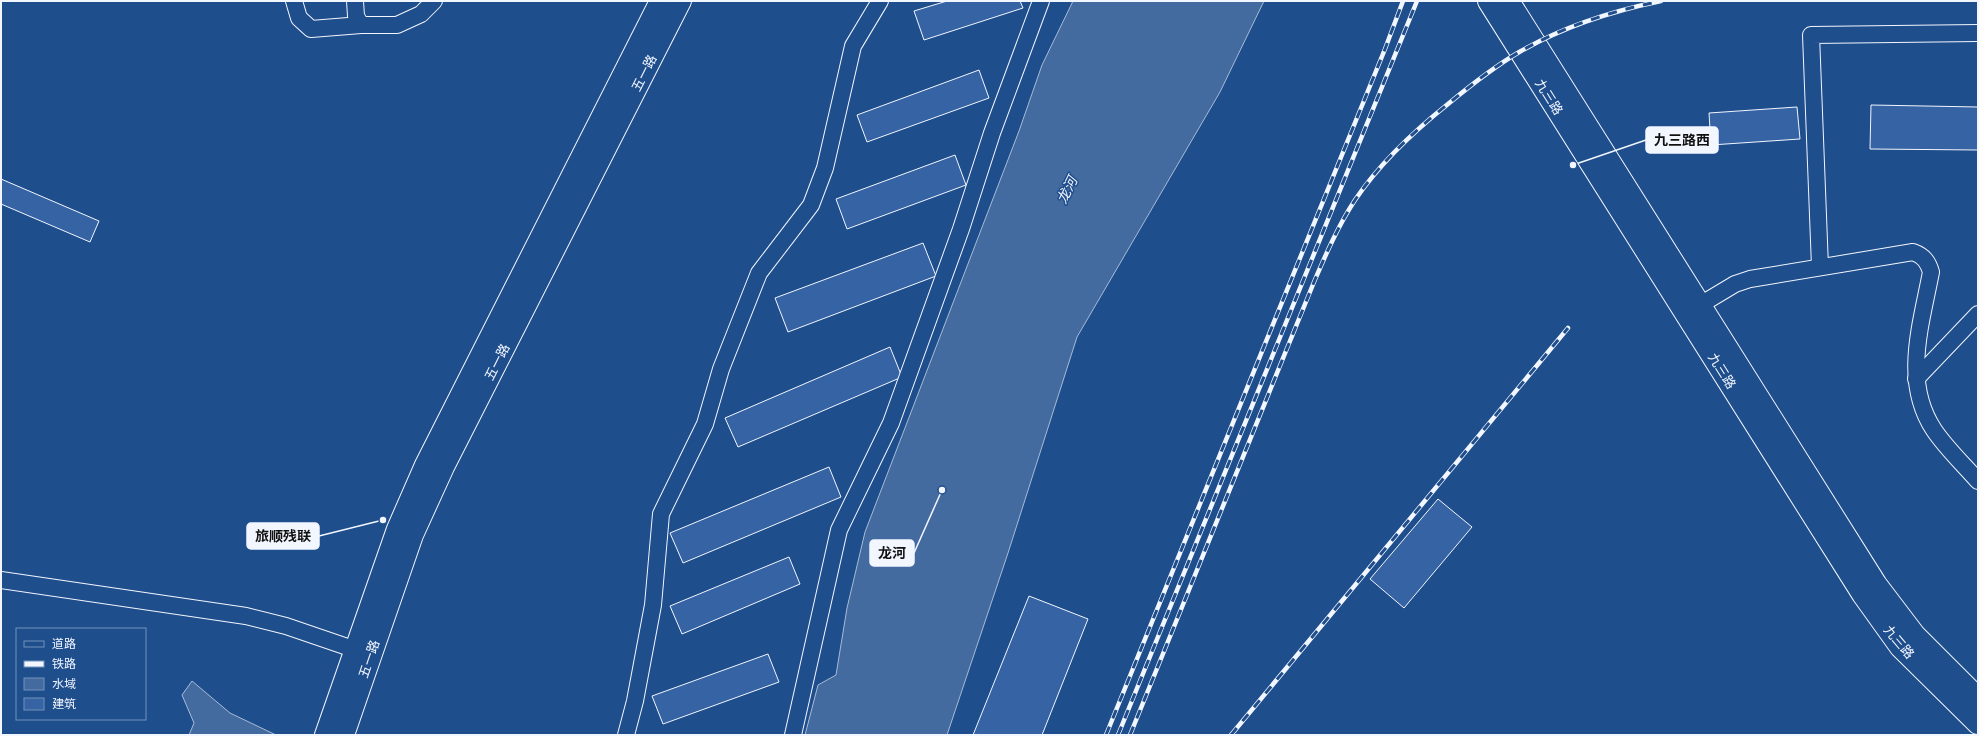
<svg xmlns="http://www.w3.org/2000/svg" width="1979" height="736" viewBox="0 0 1979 736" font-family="'DM Sans','Noto Sans SC',sans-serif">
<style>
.water{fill:#446ba0;stroke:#a8bbd7}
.building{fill:#3563a3;stroke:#f2f6ff}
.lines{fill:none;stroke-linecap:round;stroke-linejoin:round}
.minor-casing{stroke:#f2f6ff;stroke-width:18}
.major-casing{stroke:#f2f6ff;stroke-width:22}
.highway-casing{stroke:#f2f6ff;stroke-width:24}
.minor{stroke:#1f4e8c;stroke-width:16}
.major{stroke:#1f4e8c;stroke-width:20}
.highway{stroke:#1f4e8c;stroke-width:22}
.rail-casing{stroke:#f2f6ff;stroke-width:4.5}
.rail{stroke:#1f4e8c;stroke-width:3;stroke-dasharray:9;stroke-linecap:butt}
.labels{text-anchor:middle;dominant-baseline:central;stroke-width:3;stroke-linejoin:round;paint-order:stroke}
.street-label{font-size:13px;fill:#f2f6ff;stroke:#1f4e8c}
.water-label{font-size:14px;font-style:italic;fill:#f2f6ff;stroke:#1f4e8c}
.leader{fill:none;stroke:#f2f6ff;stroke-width:1.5}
.callout-dot{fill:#f2f6ff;stroke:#1f4e8c;stroke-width:1.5}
.callout{fill:#f2f6ff;stroke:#f2f6ff;stroke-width:1.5}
.callout-label{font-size:14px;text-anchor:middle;font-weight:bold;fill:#111}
</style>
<rect width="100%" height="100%" fill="#1f4e8c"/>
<!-- water -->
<g class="water">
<path d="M 1073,1 L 1264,1 L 1220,92 L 1077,337 L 1008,553 L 947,735 L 805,735 L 818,685 L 836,675 L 847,608 L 865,532 L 1019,131 L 1042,65 Z"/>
<path d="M 192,681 L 230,713 L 276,735 L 189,735 L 194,723 L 182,695 Z"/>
</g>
<!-- building -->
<g class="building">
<path d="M 947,1 L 1020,1 L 1023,8 L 924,40 L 914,11 Z"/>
<path d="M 979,70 L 989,98 L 867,142 L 857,115 Z"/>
<path d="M 1871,105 L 1978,107 L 1978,150 L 1870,149 Z"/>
<path d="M 1797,107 L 1800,139 L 1711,145 L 1709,113 Z"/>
<path d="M 955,155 L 966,185 L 847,229 L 836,199 Z"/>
<path d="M 1,179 L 99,221 L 90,242 L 1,204 Z"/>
<path d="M 923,243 L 936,276 L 788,332 L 775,298 Z"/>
<path d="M 890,347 L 902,377 L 738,447 L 725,418 Z"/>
<path d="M 829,467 L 841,497 L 683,563 L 670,533 Z"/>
<path d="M 1438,499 L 1472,527 L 1404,608 L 1370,579 Z"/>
<path d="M 789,557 L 800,584 L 682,634 L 670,606 Z"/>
<path d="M 1029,596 L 1088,619 L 1042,735 L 973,735 Z"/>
<path d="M 768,654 L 779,682 L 663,724 L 652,696 Z"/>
</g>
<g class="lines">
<defs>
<g id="minor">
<path d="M 294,1 L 299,18 L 311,29 L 361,25 L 397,25 L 421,14 L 434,1"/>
<path d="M 355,1 L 356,16 L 361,25"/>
<path d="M 1820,267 L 1811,35 L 1978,33"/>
<path d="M 1690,311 L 1735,284 L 1750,279 L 1913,252 C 1924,256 1928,262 1931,272 C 1921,325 1902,382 1934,430 C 1946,448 1964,465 1978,481"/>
<path d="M 1916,379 L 1978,314"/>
<path d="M 1,580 L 246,616 L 286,626 L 365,653"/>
<path d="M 626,735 L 635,701 L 653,605 L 661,514 L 705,424 L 721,369 L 759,273 L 811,205 L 825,168 L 853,46 L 880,1"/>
<path d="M 793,735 L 839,530 L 891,423 L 961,229 L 992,133 L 1041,1"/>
</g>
<g id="major">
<path d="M 325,735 L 397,529 L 425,465 L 660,1"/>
<path d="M 344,735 L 413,535 L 444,467 L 681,1"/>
</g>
<g id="highway">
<path d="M 1489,1 L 1863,594 L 1901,647 L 1978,723"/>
<path d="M 1508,1 L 1876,585 L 1914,635 L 1978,699"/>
</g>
</defs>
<!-- minor casing -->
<use href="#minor" class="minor-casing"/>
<!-- major casing -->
<use href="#major" class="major-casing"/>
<!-- highway casing -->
<use href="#highway" class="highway-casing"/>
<!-- minor -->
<use href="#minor" class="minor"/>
<!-- major -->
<use href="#major" class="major"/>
<!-- highway -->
<use href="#highway" class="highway"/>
<defs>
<g id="rail">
<path d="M 1106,735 L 1385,49 L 1403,1"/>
<path d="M 1118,735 L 1417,1"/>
<path d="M 1130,735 L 1314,282 C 1326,254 1338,226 1355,200 C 1380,163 1413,132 1448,104 C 1471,85 1495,66 1521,51 C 1565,26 1612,11 1661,1"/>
<path d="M 1231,735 L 1568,328"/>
</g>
</defs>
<!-- rail casing -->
<use href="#rail" class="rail-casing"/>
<!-- rail -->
<use href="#rail" class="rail"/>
</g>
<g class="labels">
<!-- street labels -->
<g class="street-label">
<text transform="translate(644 73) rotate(-63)">五一路</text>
<text transform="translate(1549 97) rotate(58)">九三路</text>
<text transform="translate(497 362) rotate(-63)">五一路</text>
<text transform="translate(1722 371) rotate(58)">九三路</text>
<text transform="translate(1899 642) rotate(50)">九三路</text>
<text transform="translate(369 659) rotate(-71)">五一路</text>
</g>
<!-- water labels -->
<g class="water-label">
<text transform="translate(1067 190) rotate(-64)">龙河</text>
</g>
</g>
<!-- callouts -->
<path class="leader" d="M1573 165L1646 140M383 520L319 536M942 490L914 553"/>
<g class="callout-dot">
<circle cx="1573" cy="165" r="4"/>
<circle cx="383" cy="520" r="4"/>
<circle cx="942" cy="490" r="4"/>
</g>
<g class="callout">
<rect x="1646" y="127" width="72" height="26" rx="4"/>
<rect x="247" y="523" width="72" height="26" rx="4"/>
<rect x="870" y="540" width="44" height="26" rx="4"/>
</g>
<g class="callout-label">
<text x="1682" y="145">九三路西</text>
<text x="283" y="541">旅顺残联</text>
<text x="892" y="558">龙河</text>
</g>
<!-- border -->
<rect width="1979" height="736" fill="none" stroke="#f2f6ff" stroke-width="4"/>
<!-- legend -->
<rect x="16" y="628" width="130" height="92" fill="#1f4e8c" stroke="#7391ba"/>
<rect x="24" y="641" width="20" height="6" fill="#1f4e8c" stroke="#7391ba"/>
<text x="52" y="648" font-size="12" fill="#f2f6ff">道路</text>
<rect x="24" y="661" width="20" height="6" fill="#f2f6ff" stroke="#7391ba"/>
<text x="52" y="668" font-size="12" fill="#f2f6ff">铁路</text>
<rect x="24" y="678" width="20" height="12" fill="#446ba0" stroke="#7391ba"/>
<text x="52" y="688" font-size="12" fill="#f2f6ff">水域</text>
<rect x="24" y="698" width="20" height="12" fill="#3563a3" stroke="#7391ba"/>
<text x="52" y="708" font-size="12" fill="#f2f6ff">建筑</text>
</svg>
